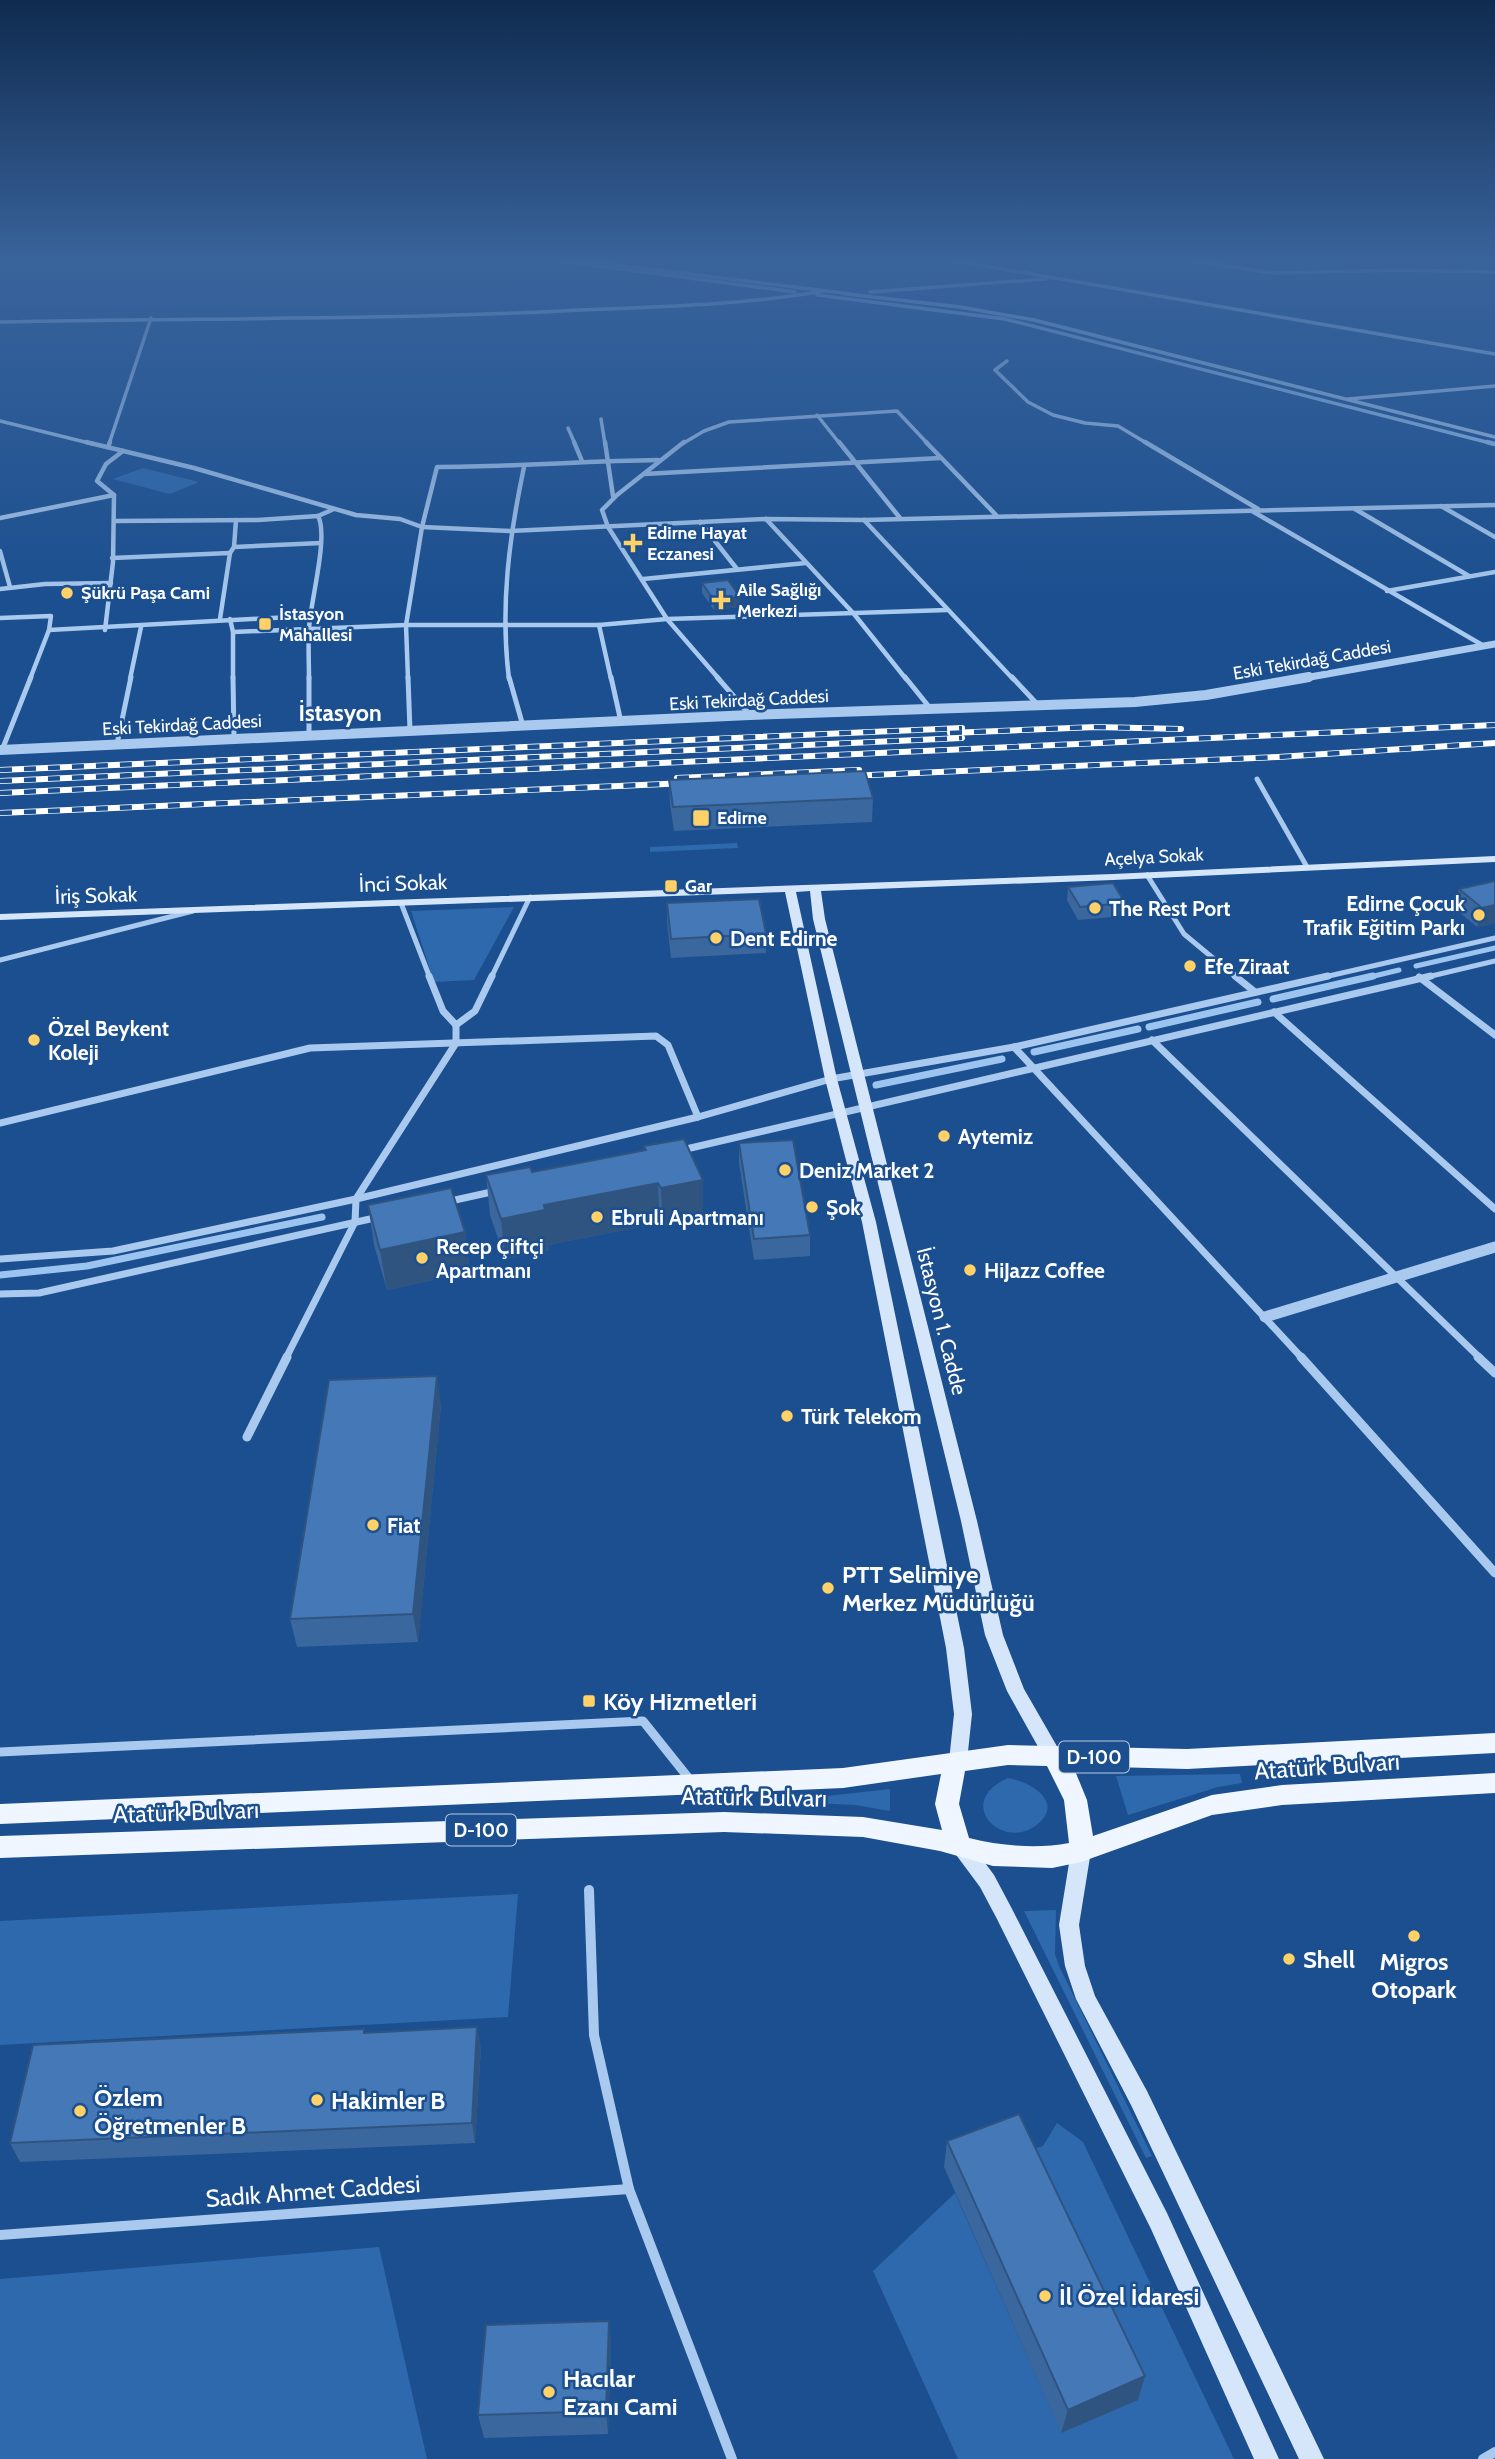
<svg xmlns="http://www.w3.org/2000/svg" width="1495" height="2459" viewBox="0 0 1495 2459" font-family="Cabin,sans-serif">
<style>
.green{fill:#2e69ad}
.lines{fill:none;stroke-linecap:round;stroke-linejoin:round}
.stream-far3{stroke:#9cc4f0;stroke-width:3.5}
.stream-far2{stroke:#9cc4f0;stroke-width:4.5}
.stream-far1{stroke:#9cc4f0;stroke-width:5}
.stream{stroke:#9cc4f0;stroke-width:7}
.minor-far5{stroke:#a9c9ee;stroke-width:3.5}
.minor-far4{stroke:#a9c9ee;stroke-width:4.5}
.minor-far3{stroke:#a9c9ee;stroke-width:5}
.minor-far2{stroke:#a9c9ee;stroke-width:7}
.minor-far1{stroke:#a9c9ee;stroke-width:9}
.minor{stroke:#a9c9ee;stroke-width:10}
.tertiary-far2{stroke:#a9c9ee;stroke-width:7}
.tertiary-far1{stroke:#a9c9ee;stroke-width:10}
.tertiary{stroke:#a9c9ee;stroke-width:11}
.secondary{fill:#d6e6fa;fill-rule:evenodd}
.primary{fill:#f0f6ff;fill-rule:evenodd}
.rail-casing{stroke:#fff;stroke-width:6}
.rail{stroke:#1b4f8f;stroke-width:4.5;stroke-dasharray:12;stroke-linecap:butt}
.wall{fill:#3a679d}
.shaded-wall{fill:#305480}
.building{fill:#4478b7;stroke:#305480;stroke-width:2}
.poi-dot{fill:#ffd166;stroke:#1b4f8f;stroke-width:2.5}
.labels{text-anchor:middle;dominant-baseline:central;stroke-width:5;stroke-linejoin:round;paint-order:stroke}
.far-poi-label{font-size:18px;font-weight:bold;fill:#fff;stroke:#1b4f8f;text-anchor:start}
.far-street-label{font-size:18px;fill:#fff;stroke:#1b4f8f}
.shield{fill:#1b4f8f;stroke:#bbcadd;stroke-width:2}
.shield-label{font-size:19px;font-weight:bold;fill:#fff}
.street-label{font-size:21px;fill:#fff;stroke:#1b4f8f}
.poi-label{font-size:21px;font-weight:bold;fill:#fff;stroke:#1b4f8f;text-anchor:start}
.far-district-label{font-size:23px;font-weight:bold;fill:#fff;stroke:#1b4f8f}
.near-poi-label{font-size:24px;font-weight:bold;fill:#fff;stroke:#1b4f8f;text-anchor:start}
.near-street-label{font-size:24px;fill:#fff;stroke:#1b4f8f}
</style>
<rect width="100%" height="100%" fill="#1b4f8f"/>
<!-- green -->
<g class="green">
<path d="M 143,468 L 199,482 L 170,494 L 113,479 Z"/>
<path d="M 737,843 L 738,848 L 650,852 L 650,847 Z"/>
<path d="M 514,907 L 474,980 L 434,982 L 411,911 Z"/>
<path d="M 1240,1774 L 1242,1783 L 1218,1787 L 1128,1815 L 1116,1776 Z"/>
<path d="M 1008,1778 C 1028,1781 1063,1800 1040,1822 C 1006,1855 951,1803 1008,1778 Z"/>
<path d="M 890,1789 L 890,1811 L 855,1805 L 810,1803 L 808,1798 Z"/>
<path d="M 518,1894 L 508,2017 L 0,2045 L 0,1921 Z"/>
<path d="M 1056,1910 L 1055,1954 L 1059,1966 L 1152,2156 L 1146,2158 L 1024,1911 Z"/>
<path d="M 1057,2123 L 1083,2142 L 1234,2459 L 958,2459 L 873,2271 L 955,2193 L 1061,2432 L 1137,2400 L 1021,2153 L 1043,2146 Z"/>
<path d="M 379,2247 L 427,2459 L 0,2459 L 0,2279 Z"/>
</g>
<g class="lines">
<!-- stream-far3 -->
<g class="stream-far3">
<path d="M 540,258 L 795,292"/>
<path d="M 817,295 L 1005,319 L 1494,444"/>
</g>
<!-- stream-far2 -->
<path class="stream-far2" d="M 1487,442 L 1495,444"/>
<!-- stream-far1 -->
<g class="stream-far1">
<path d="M 1416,966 L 1495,948"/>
<path d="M 1366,978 L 1399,970"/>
</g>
<!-- stream -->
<g class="stream">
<path d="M 1273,999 L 1373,976"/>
<path d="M 1149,1027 L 1258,1002"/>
<path d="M 1034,1052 L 1138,1029"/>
<path d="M 876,1085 L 1002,1059"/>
<path d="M 0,1275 L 87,1266 L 322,1217"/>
</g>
<!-- minor-far5 -->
<g class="minor-far5">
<path d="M 562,258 L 851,294"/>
<path d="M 939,258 L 1495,354"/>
<path d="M 1174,258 L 1273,273 L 1400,270 L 1495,272"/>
<path d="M 870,292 L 1046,279"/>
<path d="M 847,294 L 960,307 L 1034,320 L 1495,437"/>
<path d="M 0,322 C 187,318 374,320 561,311 C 649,307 737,306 824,291"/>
<path d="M 1007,361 L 995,370 L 1028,402 L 1053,415 L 1085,423 L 1118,426 L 1148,444"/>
<path d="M 1348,399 L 1495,386"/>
<path d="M 817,415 L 840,444"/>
<path d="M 601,419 L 605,444"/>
<path d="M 0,421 L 93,444"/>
<path d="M 568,428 L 575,444"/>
<path d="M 109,444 L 151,318"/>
<path d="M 682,444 L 704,431 L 729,422 L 897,411 L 928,444"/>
</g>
<!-- minor-far4 -->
<g class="minor-far4">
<path d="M 86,442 L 194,468 L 356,515 L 400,519 L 422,527 L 510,531 L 766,519 L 864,520 L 1495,505"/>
<path d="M 574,442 L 582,461"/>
<path d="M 605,442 L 613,496"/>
<path d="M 684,442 L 617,495 L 602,510 L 608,527 L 667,619 L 719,679"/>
<path d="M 839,442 L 900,518"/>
<path d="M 926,442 L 996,515"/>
<path d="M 1145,442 L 1258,509"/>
<path d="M 108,447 L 110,442"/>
<path d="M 644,474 L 940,458"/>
<path d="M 1441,506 L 1495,537"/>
<path d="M 1355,509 L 1469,576"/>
<path d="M 1252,511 L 1484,646"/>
<path d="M 0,518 L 114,495"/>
<path d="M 766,519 L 854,614 L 906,679"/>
<path d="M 864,520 L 1013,679"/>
<path d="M 115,521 L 258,520 L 318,516"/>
<path d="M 700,522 L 737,569"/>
<path d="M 234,547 L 321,543"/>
<path d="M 0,551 L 10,587"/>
<path d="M 112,558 L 230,553"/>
<path d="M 643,579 L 806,563"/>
<path d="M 0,589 L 45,584 L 111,583"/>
<path d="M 1387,591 L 1495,572"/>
<path d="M 0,618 L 51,616 L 49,630 L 30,679"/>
<path d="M 220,619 L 230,553 L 234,547 L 236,520"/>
<path d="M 230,619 L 233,632 L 233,679"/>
<path d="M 599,625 L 611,679"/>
<path d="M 49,630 L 309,616"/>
<path d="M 105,630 L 113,562 L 114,495 L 97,481 L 106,464 L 123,451"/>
<path d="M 233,632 L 406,625 L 599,625 L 667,619 L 947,610"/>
<path d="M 130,679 L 141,627"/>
<path d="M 309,679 C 309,662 308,646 309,629 C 310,603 329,536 318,516 L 334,509"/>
<path d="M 408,679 L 406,625 L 422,527 L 437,467 C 511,467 584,461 658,460"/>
<path d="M 509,679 C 500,607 509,538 524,467"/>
</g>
<!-- minor-far3 -->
<g class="minor-far3">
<path d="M 233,677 L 234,738"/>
<path d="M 309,677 L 309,735"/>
<path d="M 408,677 L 410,731"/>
<path d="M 509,677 L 523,726"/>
<path d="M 611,677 L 621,722"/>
<path d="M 717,677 L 750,715"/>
<path d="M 905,677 L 930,708"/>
<path d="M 1012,677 L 1038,705"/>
<path d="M 117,744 L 131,677"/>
<path d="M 2,750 L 31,677"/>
<path d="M 1257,779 L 1307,867"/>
<path d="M 1147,875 L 1184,934 L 1237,978"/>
<path d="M 401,903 L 430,978"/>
<path d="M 0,960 L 193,911"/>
<path d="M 491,978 L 530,897"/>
<path d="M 1320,978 L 1495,938"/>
<path d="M 1423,978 L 1495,961"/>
</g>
<!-- minor-far2 -->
<g class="minor-far2">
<path d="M 429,976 L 443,1011 L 456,1025"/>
<path d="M 1235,976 L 1255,992"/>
<path d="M 1419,977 L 1495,1035"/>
<path d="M 1274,1012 L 1495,1209"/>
<path d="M 1152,1040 L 1480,1358"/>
<path d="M 1014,1047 L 1302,1358"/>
<path d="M 0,1123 L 310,1048 L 656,1036 L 668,1045 L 698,1117"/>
<path d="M 682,1150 L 1431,976"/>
<path d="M 446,1202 L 496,1191"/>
<path d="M 0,1259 L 113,1251 L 356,1199 L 698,1117 L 831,1079 L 1014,1047 L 1328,976"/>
<path d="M 0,1294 L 39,1293 L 379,1217"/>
<path d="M 286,1358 L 355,1222 L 356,1199 L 456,1043 L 456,1025 L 475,1011 L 492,976"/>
</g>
<!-- minor-far1 -->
<g class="minor-far1">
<path d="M 1301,1357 L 1495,1573"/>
<path d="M 1478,1357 L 1495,1373"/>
<path d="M 247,1437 L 287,1357"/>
<path d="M 0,1752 L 643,1721 L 691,1781"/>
</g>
<!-- minor -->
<g class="minor">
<path d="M 589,1890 L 594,2035 L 629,2189 L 732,2459"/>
<path d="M 0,2235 L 629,2189"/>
<path d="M 1483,2459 L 1495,2452"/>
</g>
<!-- tertiary-far2 -->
<path class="tertiary-far2" d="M 1299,679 L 1495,644"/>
<!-- tertiary-far1 -->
<path class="tertiary-far1" d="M 0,750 L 750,715 L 1135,702 L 1206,695 L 1309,677"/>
<!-- tertiary -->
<path class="tertiary" d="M 1265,1317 L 1495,1247"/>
<!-- secondary -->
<g class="secondary">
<path d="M 1495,856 L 1495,862 L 1113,880 L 821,891 L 825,919 L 977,1521 L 1003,1635 L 1024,1689 L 1062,1755 L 1060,1761 L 1053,1763 L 1046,1761 L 1007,1691 L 985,1635 L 961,1521 L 813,919 L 810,891 L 796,892 L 837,1079 L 876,1222 L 964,1648 L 972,1714 L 967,1761 L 965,1767 L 958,1769 L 951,1767 L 949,1761 L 954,1714 L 946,1648 L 862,1222 L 825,1079 L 785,892 L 0,920 L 0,914 L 1113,874 Z"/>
<path d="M 961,1838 L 968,1840 L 994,1875 L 1011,1907 L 1167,2213 L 1279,2459 L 1254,2459 L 1151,2229 L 997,1919 L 980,1887 L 954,1852 L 951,1846 L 954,1840 Z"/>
<path d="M 1081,1842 L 1088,1845 L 1091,1851 L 1079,1925 L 1085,1966 L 1095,1996 L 1147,2091 L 1324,2459 L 1299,2459 L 1131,2105 L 1076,1999 L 1065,1966 L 1059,1925 L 1071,1851 L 1074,1845 Z"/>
</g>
<!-- primary -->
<path class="primary" d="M 1495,1733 L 1495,1753 L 1187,1769 L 1073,1766 L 1087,1800 L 1093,1836 L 1212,1795 L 1282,1785 L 1495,1773 L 1495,1793 L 1282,1805 L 1212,1815 L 1081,1862 L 1052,1868 L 993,1866 L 940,1851 L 863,1837 L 724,1832 L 0,1858 L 0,1836 L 724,1812 L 863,1817 L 942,1830 L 935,1804 L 941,1774 L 843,1788 L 0,1824 L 0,1804 L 843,1768 L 1008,1745 L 1187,1749 ZM 1008,1765 L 1047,1766 L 1064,1800 L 1069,1843 C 1037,1849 1001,1846 969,1838 L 959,1804 L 965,1771 Z"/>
<defs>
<g id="rail">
<path d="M 950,733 L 1096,727 L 1181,729"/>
<path d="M 0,770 L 962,728"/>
<path d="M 848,776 L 1278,757 L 1495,743"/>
<path d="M 677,778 L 859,770"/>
<path d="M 0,781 L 962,738"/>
<path d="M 0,793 L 1495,725"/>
<path d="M 0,813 L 688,783"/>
</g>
</defs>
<!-- rail casing -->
<use href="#rail" class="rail-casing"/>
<!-- rail -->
<use href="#rail" class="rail"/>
</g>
<!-- wall -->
<g class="wall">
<path d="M 702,583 L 740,597 L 740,607 L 714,610 L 702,593 Z"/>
<path d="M 669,780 L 873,798 L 872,822 L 674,831 L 670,804 Z"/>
<path d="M 1495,881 L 1495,923 L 1477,927 L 1454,908 L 1459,889 Z"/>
<path d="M 1068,887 L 1125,903 L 1123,916 L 1078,920 L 1067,900 Z"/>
<path d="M 667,903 L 766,934 L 766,953 L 671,958 L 667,922 Z"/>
<path d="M 739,1143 L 810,1235 L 810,1256 L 754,1260 L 739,1163 Z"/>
<path d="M 644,1146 L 703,1180 L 703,1219 L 662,1227 L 660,1223 L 548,1245 L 549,1250 L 505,1259 L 490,1215 L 486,1175 L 532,1172 L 644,1151 Z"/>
<path d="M 368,1205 L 465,1232 L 470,1272 L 387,1290 L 374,1245 Z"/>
<path d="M 441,1404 L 418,1642 L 297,1647 L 290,1619 Z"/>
<path d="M 364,2029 L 365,2033 L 481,2047 L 475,2143 L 20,2162 L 10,2143 Z"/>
<path d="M 947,2141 L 1145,2376 L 1138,2400 L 1061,2433 L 944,2167 Z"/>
<path d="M 609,2321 L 611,2345 L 608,2434 L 484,2438 L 478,2415 Z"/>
</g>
<!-- shaded-wall -->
<g class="shaded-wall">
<path d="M 740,597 L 740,607 L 714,610 L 714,600 Z"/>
<path d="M 1495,905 L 1495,923 L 1477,927 L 1482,908 Z"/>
<path d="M 703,1180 L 703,1219 L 662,1227 L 661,1188 Z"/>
<path d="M 658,1183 L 660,1223 L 548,1245 L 549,1250 L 505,1259 L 501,1219 L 544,1205 Z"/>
<path d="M 465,1232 L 470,1272 L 387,1290 L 380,1250 Z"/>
<path d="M 437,1376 L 441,1404 L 418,1642 L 413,1614 Z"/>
<path d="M 477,2027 L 481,2047 L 475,2143 L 472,2123 Z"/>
<path d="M 609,2321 L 611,2345 L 608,2434 L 606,2411 Z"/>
<path d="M 1145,2376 L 1138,2400 L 1061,2433 L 1068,2410 Z"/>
</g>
<!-- building -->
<g class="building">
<path d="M 728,580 L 740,597 L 714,600 L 702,583 Z"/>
<path d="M 865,771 L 873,798 L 673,807 L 669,780 Z"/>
<path d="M 1495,881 L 1495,905 L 1482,908 L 1459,889 Z"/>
<path d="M 1113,883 L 1125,903 L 1080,907 L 1068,887 Z"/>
<path d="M 759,899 L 766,934 L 671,939 L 667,903 Z"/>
<path d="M 684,1139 L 703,1180 L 661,1188 L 658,1183 L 544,1205 L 545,1210 L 501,1219 L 486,1175 L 530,1167 L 532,1172 L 646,1150 L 644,1146 Z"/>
<path d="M 793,1140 L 810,1235 L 754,1239 L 739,1143 Z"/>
<path d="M 451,1188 L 465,1232 L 380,1250 L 368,1205 Z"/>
<path d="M 437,1376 L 413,1614 L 290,1619 L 329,1380 Z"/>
<path d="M 477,2027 L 472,2123 L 10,2143 L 33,2045 L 364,2029 L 364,2033 Z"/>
<path d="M 1019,2114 L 1145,2376 L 1068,2410 L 947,2141 Z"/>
<path d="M 609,2321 L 606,2411 L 478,2415 L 486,2325 Z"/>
</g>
<!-- sky -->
<linearGradient id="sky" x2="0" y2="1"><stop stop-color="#0f2b4f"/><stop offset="0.43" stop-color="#39639b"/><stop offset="1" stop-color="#39639b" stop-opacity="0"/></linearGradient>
<rect width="1495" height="602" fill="url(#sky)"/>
<!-- markers -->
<g class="poi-dot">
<path d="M629.5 532.5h7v7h7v7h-7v7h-7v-7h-7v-7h7z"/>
<circle cx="67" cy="593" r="7"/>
<path d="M717.5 589.5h7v7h7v7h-7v7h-7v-7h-7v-7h7z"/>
<rect x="258" y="617" width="14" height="14" rx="3.5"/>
<rect x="692" y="809" width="18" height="18" rx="3.5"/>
<rect x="664" y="879" width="14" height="14" rx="3.5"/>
<circle cx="1095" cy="908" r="7"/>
<circle cx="1479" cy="915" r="7"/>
<circle cx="716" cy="938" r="7"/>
<circle cx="1190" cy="966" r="7"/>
<circle cx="34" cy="1040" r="7"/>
<circle cx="944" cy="1136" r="7"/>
<circle cx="785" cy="1170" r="7"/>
<circle cx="812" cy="1207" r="7"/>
<circle cx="597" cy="1217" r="7"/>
<circle cx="422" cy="1258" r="7"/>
<circle cx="970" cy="1270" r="7"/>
<circle cx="787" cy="1416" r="7"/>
<circle cx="373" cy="1525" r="7"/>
<circle cx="828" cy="1588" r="7"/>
<rect x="582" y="1694" width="14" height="14" rx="3.5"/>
<circle cx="1414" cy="1936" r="7"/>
<circle cx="1289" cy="1959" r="7"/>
<circle cx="317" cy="2100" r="7"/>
<circle cx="80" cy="2111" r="7"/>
<circle cx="1045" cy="2296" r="7"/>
<circle cx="549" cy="2392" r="7"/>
</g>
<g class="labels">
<!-- far-poi labels -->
<g class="far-poi-label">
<text x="647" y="533">Edirne Hayat<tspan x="647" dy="21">Eczanesi</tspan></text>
<text x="737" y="590">Aile Sağlığı<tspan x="737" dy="21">Merkezi</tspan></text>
<text x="81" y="593">Şükrü Paşa Cami</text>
<text x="279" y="614">İstasyon<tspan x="279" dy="21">Mahallesi</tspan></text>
<text x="717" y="818">Edirne</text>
<text x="685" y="886">Gar</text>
</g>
<!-- far-street labels -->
<g class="far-street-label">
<text transform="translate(1312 660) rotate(-10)">Eski Tekirdağ Caddesi</text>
<text transform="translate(749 700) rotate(-3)">Eski Tekirdağ Caddesi</text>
<text transform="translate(182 725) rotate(-3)">Eski Tekirdağ Caddesi</text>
<text transform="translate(1154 857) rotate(-3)">Açelya Sokak</text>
</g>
<!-- shield labels -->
<g class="shield">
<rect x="1059" y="1741.5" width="70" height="31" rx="5"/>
<rect x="446" y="1814.5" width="70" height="31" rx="5"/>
</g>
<g class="shield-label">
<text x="1094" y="1757">D-100</text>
<text x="481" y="1830">D-100</text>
</g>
<!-- street labels -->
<g class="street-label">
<text transform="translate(403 883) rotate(-2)">İnci Sokak</text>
<text transform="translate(96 895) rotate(-2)">İriş Sokak</text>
<text transform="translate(942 1321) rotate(76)">İstasyon 1. Cadde</text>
</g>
<!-- poi labels -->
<g class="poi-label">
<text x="1465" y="903" text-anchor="end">Edirne Çocuk<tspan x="1465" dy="24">Trafik Eğitim Parkı</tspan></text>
<text x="1109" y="908">The Rest Port</text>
<text x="730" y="938">Dent Edirne</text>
<text x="1204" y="966">Efe Ziraat</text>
<text x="48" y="1028">Özel Beykent<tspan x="48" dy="24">Koleji</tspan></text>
<text x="958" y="1136">Aytemiz</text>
<text x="799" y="1170">Deniz Market 2</text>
<text x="826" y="1207">Şok</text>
<text x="611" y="1217">Ebruli Apartmanı</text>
<text x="436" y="1246">Recep Çiftçi<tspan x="436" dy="24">Apartmanı</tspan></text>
<text x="984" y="1270">HiJazz Coffee</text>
<text x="801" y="1416">Türk Telekom</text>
<text x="387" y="1525">Fiat</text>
</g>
<!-- far-district labels -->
<g class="far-district-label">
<text x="340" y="713">İstasyon</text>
</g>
<!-- near-poi labels -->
<g class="near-poi-label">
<text x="842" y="1574">PTT Selimiye<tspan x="842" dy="28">Merkez Müdürlüğü</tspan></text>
<text x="603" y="1701">Köy Hizmetleri</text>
<text x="1303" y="1959">Shell</text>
<text x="1414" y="1961" text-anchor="middle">Migros<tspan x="1414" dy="28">Otopark</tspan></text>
<text x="94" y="2097">Özlem<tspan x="94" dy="28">Öğretmenler B</tspan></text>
<text x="331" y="2100">Hakimler B</text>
<text x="1059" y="2296">İl Özel İdaresi</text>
<text x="563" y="2378">Hacılar<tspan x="563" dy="28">Ezanı Cami</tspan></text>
</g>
<!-- near-street labels -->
<g class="near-street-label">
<text transform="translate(1327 1766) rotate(-4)">Atatürk Bulvarı</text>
<text transform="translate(754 1797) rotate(1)">Atatürk Bulvarı</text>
<text transform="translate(186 1812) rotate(-2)">Atatürk Bulvarı</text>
<text transform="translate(313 2191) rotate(-4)">Sadık Ahmet Caddesi</text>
</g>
</g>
</svg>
